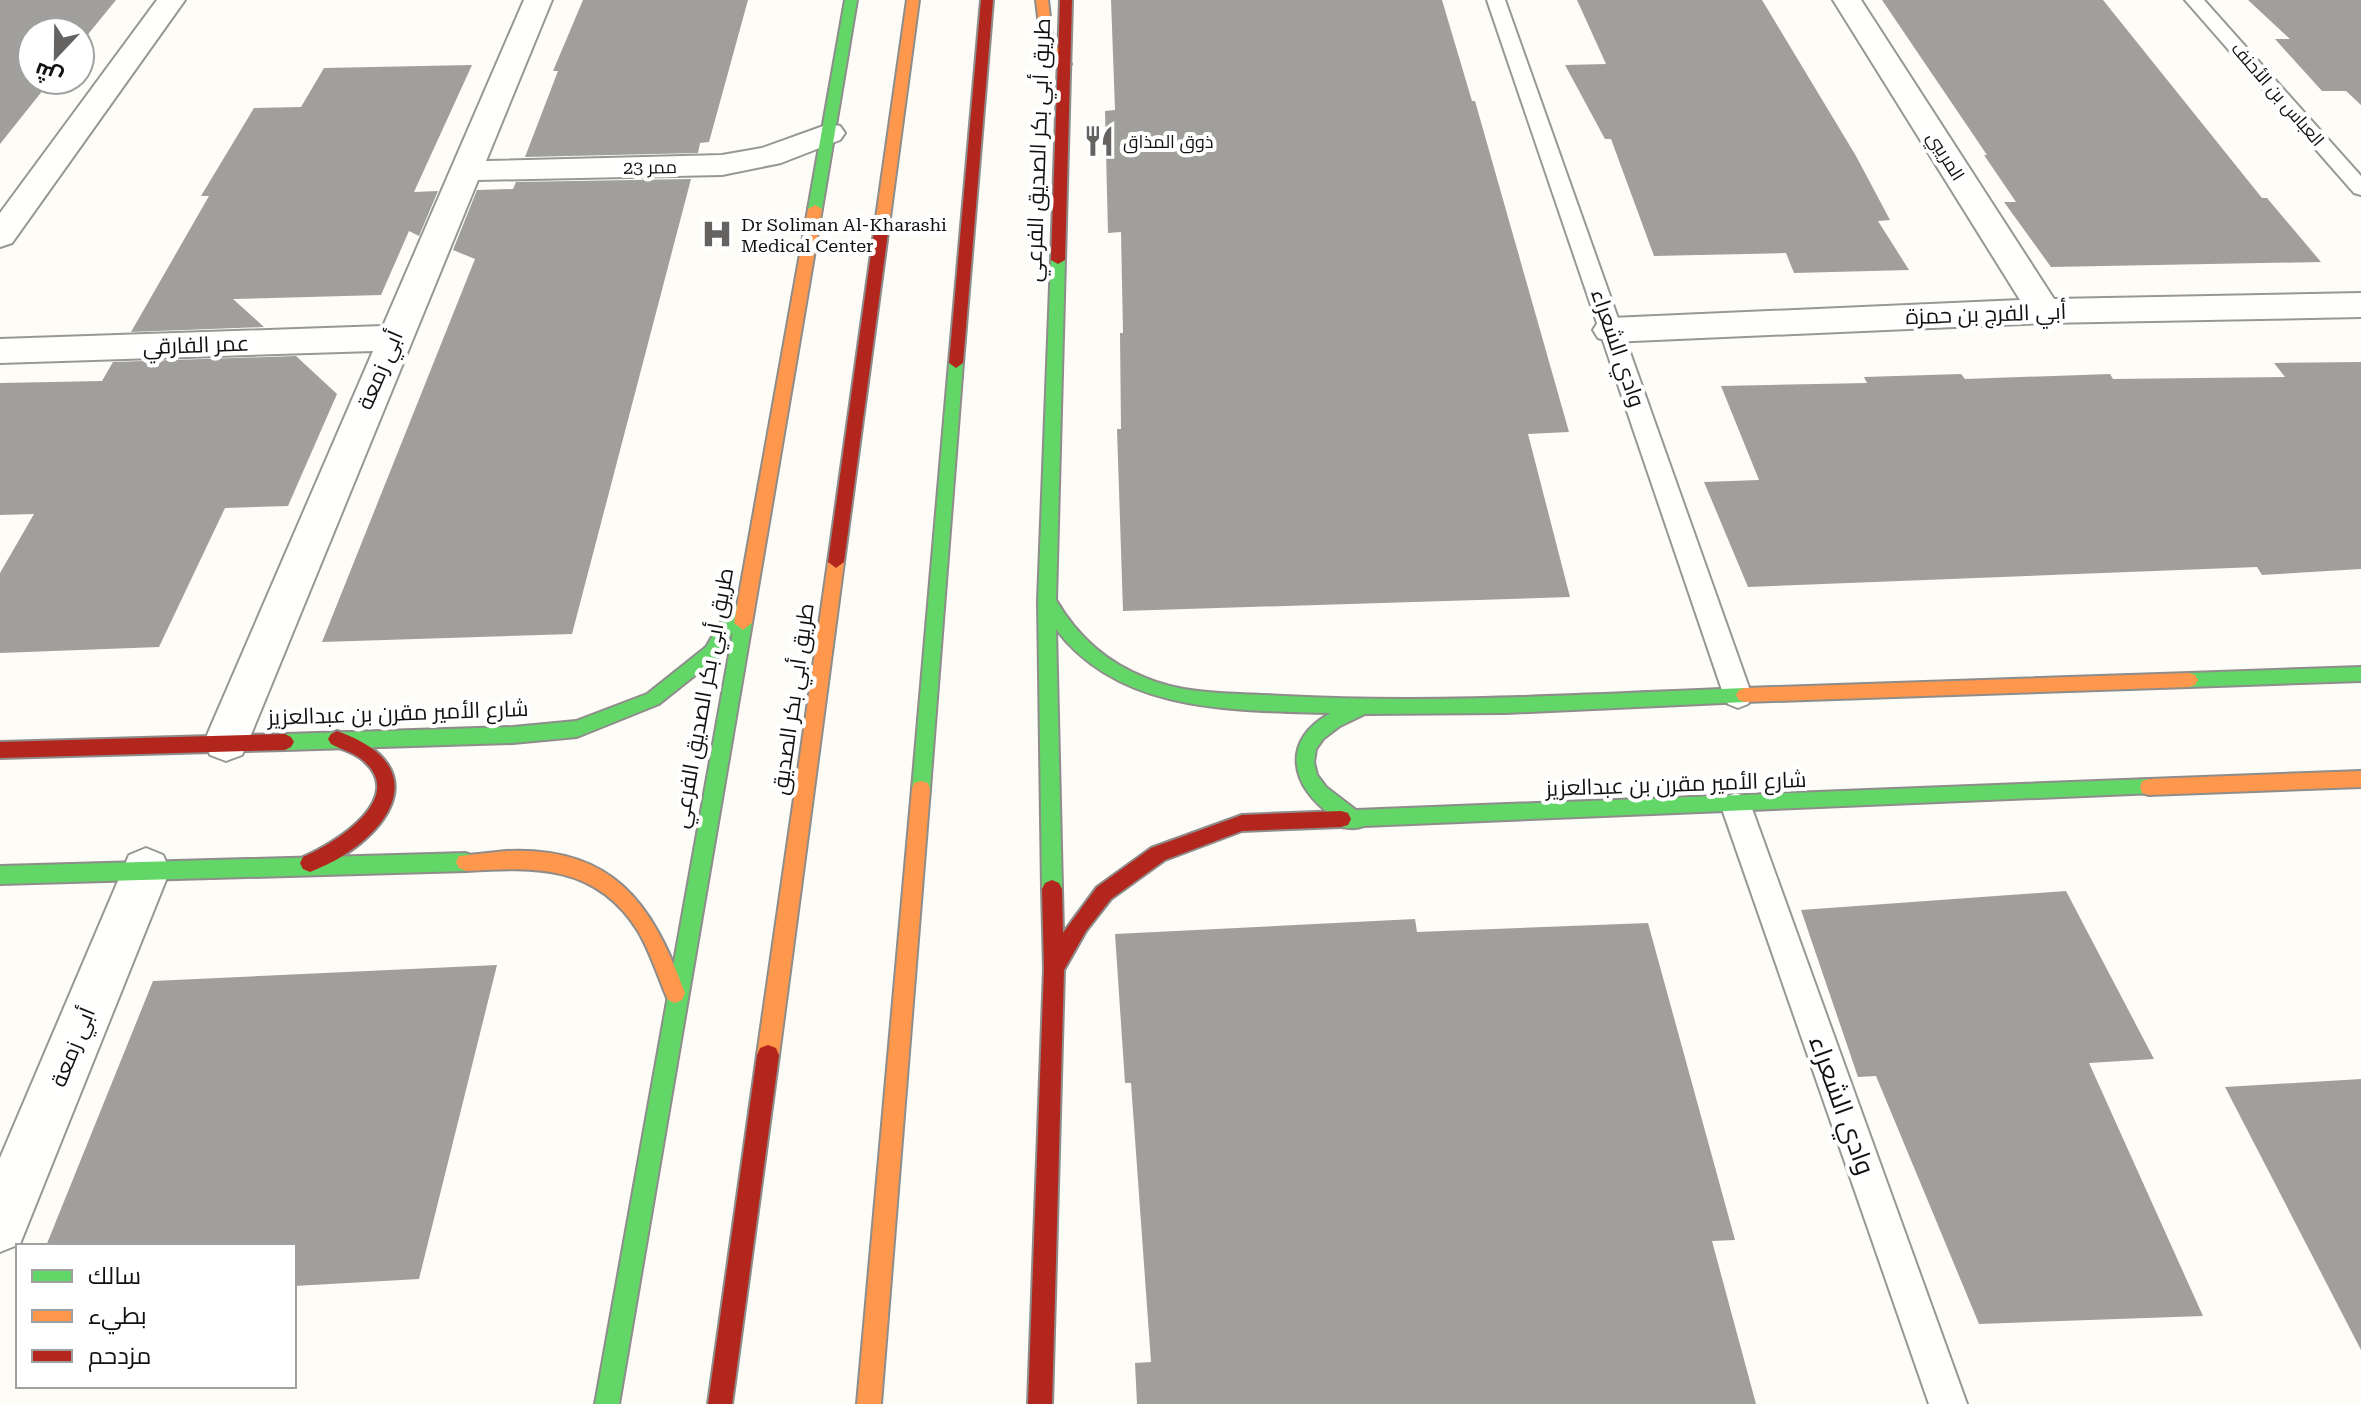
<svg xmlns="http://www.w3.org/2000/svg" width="2361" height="1404" viewBox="0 0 2361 1404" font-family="'Roboto Serif',Cairo,serif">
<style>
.building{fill:#a19f9c}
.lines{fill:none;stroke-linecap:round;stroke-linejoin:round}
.lane-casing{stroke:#979795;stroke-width:4}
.street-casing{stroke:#979795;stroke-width:4}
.fast-casing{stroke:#8e8d8b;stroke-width:4}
.slow-casing{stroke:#8e8d8b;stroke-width:4}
.jam-casing{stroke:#8e8d8b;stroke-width:4}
.lane{fill:#fffffe;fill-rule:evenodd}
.street{fill:#fffffe;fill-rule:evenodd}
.fast{fill:#63d668;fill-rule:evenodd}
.slow{fill:#ff974d;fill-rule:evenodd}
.jam{fill:#b3261e;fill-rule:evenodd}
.labels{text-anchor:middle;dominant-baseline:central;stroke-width:8;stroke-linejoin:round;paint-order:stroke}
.far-street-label{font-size:18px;fill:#111;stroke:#fff}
.far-poi-label{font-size:18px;fill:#111;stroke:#fff;text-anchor:start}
.street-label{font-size:22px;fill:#111;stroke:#fff}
.near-street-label{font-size:26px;fill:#111;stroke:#fff}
</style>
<rect width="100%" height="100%" fill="#fdfcf7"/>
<!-- building -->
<g class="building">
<path d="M 0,0 L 116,0 L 80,44 L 80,32 L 32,32 L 32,80 L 51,80 L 0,144 Z"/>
<path d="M 583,0 L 748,0 L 709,142 L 700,143 L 698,153 L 525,157 L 558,71 L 553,71 Z"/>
<path d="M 1111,0 L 1442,0 L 1472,101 L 1475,101 L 1569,432 L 1528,434 L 1570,597 L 1123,611 L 1117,429 L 1121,429 L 1120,333 L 1123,333 L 1121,232 L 1108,233 L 1105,111 L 1115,110 Z"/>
<path d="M 1577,0 L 1762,0 L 1856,156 L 1890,220 L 1878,221 L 1909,270 L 1794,273 L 1786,253 L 1654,256 L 1611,139 L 1605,139 L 1565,65 L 1606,64 Z"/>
<path d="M 1882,0 L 2103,0 L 2262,198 L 2267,198 L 2321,262 L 2051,267 L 2004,202 L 2016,202 L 1984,155 L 1987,155 Z"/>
<path d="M 2248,0 L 2361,0 L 2361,105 L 2346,91 L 2322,91 L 2275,39 L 2290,39 Z"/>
<path d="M 472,65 L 414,192 L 438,191 L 419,236 L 409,231 L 381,295 L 233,299 L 264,327 L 131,332 L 209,196 L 201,196 L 254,108 L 301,107 L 324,68 Z"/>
<path d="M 691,179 L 572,634 L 322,642 L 475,259 L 453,250 L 477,190 L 513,189 L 516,182 Z"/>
<path d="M 296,356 L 337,394 L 288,506 L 225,508 L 159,647 L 0,653 L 0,573 L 34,514 L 0,515 L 0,383 L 102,381 L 113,362 Z"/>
<path d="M 2361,362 L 2361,569 L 2262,575 L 2257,567 L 1748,587 L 1704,482 L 1759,480 L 1721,386 L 1867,383 L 1864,377 L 1961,374 L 1965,379 L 2110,374 L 2113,379 L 2285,377 L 2274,363 Z"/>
<path d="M 2066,891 L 2154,1059 L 2089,1063 L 2203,1316 L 1979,1324 L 1876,1076 L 1858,1077 L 1801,910 Z"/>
<path d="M 1415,919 L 1417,932 L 1648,923 L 1735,1240 L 1712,1241 L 1756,1404 L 1137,1404 L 1135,1363 L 1151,1362 L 1131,1083 L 1125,1083 L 1115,934 Z"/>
<path d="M 497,965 L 419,1279 L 294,1286 L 294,1246 L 46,1246 L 153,981 Z"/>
<path d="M 2361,1079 L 2361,1350 L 2225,1087 Z"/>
</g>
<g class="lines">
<defs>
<g id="lane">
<path d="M 1487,0 L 1505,0 L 1752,696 L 1748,704 L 1738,708 L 1728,704 L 1724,696 Z"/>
<path d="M 2185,0 L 2204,0 L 2361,176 L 2361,195 L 2354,193 Z"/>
<path d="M 1736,793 L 1746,797 L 1751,806 L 1967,1404 L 1929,1404 L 1721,806 L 1726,797 Z"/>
</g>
<g id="street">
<path d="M 157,0 L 185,0 L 12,243 L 0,247 L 0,213 Z"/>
<path d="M 524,0 L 552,0 L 486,161 L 722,155 L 762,148 L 829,124 L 840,126 L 845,133 L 840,140 L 781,163 L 722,175 L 478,180 L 248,742 L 242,755 L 226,761 L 210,755 L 204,742 L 373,351 L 0,363 L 0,339 L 383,326 Z"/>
<path d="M 1833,0 L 1861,0 L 2054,299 L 2361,293 L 2361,317 L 2044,323 L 1611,342 L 1598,338 L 1593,330 L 1598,322 L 1611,318 L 2020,300 Z"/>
<path d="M 146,848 L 163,855 L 170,870 L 20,1244 L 0,1252 L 0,1158 L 129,855 Z"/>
</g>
<g id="fast">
<path d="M 845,0 L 857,0 L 822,209 L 815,213 L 808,209 Z"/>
<path d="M 1058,256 L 1065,260 L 1056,600 C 1077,636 1107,663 1146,678 C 1188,696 1239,693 1284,696 C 1438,704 1591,694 1745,688 L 1751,690 L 1754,695 L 1751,700 L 1745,702 L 1506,713 L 1365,714 L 1340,726 L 1323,739 L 1316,749 L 1314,762 L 1317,775 L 1326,787 L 1356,810 L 2149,779 L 2156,781 L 2158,787 L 2156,793 L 1364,826 C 1356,830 1343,828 1334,825 L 1333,816 C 1290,787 1280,740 1331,713 C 1235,710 1120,714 1056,629 L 1062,889 L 1059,895 L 1052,898 L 1045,895 L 1042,889 L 1038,601 L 1051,260 Z"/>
<path d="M 956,358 L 963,363 L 930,789 L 928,795 L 921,797 L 914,795 L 912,789 L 949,363 Z"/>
<path d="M 735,606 L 741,608 L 742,617 L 749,618 L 752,623 L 619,1404 L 595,1404 L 733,632 L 718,657 L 659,704 L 577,737 L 513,743 L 285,750 L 279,747 L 276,742 L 279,737 L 285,734 L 513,727 L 576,721 L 647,694 L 706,647 L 729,608 Z"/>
<path d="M 2361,667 L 2361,681 L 2189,687 L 2183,685 L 2180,680 L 2183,675 L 2189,673 Z"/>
<path d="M 466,853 L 473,856 L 476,862 L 473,868 L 466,871 L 0,884 L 0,866 Z"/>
</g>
<g id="slow">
<path d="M 907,0 L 919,0 L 889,225 L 882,229 L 875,225 Z"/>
<path d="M 1036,0 L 1048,0 L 1053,42 L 1071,64 L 1069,67 L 1061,67 L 1041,43 Z"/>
<path d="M 815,205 L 822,209 L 752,623 L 743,630 L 734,623 L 808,209 Z"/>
<path d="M 836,556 L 844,562 L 779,1055 L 776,1062 L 768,1065 L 760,1062 L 757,1055 L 828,562 Z"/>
<path d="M 2189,673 L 2195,675 L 2198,680 L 2195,685 L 2189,687 L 1745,702 L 1739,700 L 1736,695 L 1739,690 L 1745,688 Z"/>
<path d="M 2361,771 L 2361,787 L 2149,795 L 2142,793 L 2140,787 L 2142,781 L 2149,779 Z"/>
<path d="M 921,781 L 928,783 L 930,789 L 881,1404 L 857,1404 L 912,789 L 914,783 Z"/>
<path d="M 506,851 C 612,846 652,902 685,993 L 682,1000 L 675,1003 L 668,1000 C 658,977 651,953 638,931 C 596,864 535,867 466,871 L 459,868 L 456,862 L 459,856 Z"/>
</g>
<g id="jam">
<path d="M 981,0 L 993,0 L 963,363 L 956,368 L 949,363 Z"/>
<path d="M 1060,0 L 1072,0 L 1065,260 L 1058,264 L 1051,260 Z"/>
<path d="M 882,221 L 889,225 L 844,562 L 836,568 L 828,562 L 875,225 Z"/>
<path d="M 337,731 C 443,768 384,844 310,872 L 303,869 L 300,863 L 303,857 C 336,843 411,796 360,758 C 352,752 340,749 331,744 L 328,739 L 331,734 Z"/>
<path d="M 285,734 L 291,737 L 294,742 L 291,747 L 285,750 L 0,758 L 0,742 Z"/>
<path d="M 1341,811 L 1348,813 L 1351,819 L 1348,825 L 1341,827 L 1242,831 L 1165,860 L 1111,899 L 1086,931 L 1064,970 L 1052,1404 L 1028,1404 L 1044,969 L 1042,889 L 1045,883 L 1052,880 L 1059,883 L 1062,889 L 1063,933 L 1097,887 L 1151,848 L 1242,815 Z"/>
<path d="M 768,1045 L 776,1048 L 779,1055 L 732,1404 L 708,1404 L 757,1055 L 760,1048 Z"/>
</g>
</defs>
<!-- lane casing -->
<use href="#lane" class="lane-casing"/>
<!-- street casing -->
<use href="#street" class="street-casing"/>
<!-- fast casing -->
<use href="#fast" class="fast-casing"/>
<!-- slow casing -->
<use href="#slow" class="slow-casing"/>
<!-- jam casing -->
<use href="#jam" class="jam-casing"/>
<!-- lane -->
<use href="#lane" class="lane"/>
<!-- street -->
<use href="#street" class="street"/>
<!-- fast -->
<use href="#fast" class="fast"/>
<!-- slow -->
<use href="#slow" class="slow"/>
<!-- jam -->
<use href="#jam" class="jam"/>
</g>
<!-- icons -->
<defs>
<symbol id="restaurant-bare" viewBox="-9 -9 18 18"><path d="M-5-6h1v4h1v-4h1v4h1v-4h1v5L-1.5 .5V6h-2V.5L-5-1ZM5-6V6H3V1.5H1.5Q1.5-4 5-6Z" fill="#646362" stroke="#fff" stroke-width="2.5" paint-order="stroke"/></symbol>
<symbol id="hospital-bare" viewBox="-9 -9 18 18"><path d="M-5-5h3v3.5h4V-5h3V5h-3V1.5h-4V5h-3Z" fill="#646362" stroke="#fff" stroke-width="2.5" paint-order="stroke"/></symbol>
</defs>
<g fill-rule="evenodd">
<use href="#restaurant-bare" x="1077" y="119" width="44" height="44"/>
<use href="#hospital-bare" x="695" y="212" width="44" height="44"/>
</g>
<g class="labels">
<!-- far-street labels -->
<g class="far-street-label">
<text transform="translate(2278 94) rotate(49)">العباس بن الأحنف</text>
<text transform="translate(1946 156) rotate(58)">المريبي</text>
<text transform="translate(650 167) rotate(-1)">ممر 23</text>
</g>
<!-- far-poi labels -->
<g class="far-poi-label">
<text x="1123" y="141">ذوق المذاق</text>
<text x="741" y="224">Dr Soliman Al-Kharashi<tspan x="741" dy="21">Medical Center</tspan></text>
</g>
<!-- street labels -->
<g class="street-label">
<text transform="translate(1038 150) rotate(-88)">طريق أبي بكر الصديق الفرعي</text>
<text transform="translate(1986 314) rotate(-2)">أبي الفرج بن حمزة</text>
<text transform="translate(196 345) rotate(-2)">عمر الفارقي</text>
<text transform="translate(1618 348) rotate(71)">وادي الشعراء</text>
<text transform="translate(380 370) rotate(-67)">أبي زمعة</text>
<text transform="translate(703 698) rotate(-80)">طريق أبي بكر الصديق الفرعي</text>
<text transform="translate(793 699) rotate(-82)">طريق أبي بكر الصديق</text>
<text transform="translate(398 713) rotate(-2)">شارع الأمير مقرن بن عبدالعزيز</text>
<text transform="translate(1676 784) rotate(-2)">شارع الأمير مقرن بن عبدالعزيز</text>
<text transform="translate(73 1047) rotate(-68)">أبي زمعة</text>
</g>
<!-- near-street labels -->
<g class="near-street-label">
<text transform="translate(1842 1105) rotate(70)">وادي الشعراء</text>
</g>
</g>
<!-- legend -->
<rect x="16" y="1244" width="280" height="144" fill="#ffffff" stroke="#a0a0a0" stroke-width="2"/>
<rect x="32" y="1270" width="40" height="12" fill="#63d668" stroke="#a0a0a0" stroke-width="2"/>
<text x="88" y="1284" font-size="24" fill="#111111">سالك</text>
<rect x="32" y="1310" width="40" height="12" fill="#ff974d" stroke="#a0a0a0" stroke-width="2"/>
<text x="88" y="1324" font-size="24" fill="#111111">بطيء</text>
<rect x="32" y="1350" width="40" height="12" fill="#b3261e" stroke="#a0a0a0" stroke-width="2"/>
<text x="88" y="1364" font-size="24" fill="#111111">مزدحم</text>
<!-- north arrow -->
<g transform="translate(56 56) rotate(202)"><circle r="38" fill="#ffffff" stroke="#a0a0a0" stroke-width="2"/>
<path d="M0-6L14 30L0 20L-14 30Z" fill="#646362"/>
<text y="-12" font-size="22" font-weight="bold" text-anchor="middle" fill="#111111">ش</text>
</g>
</svg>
